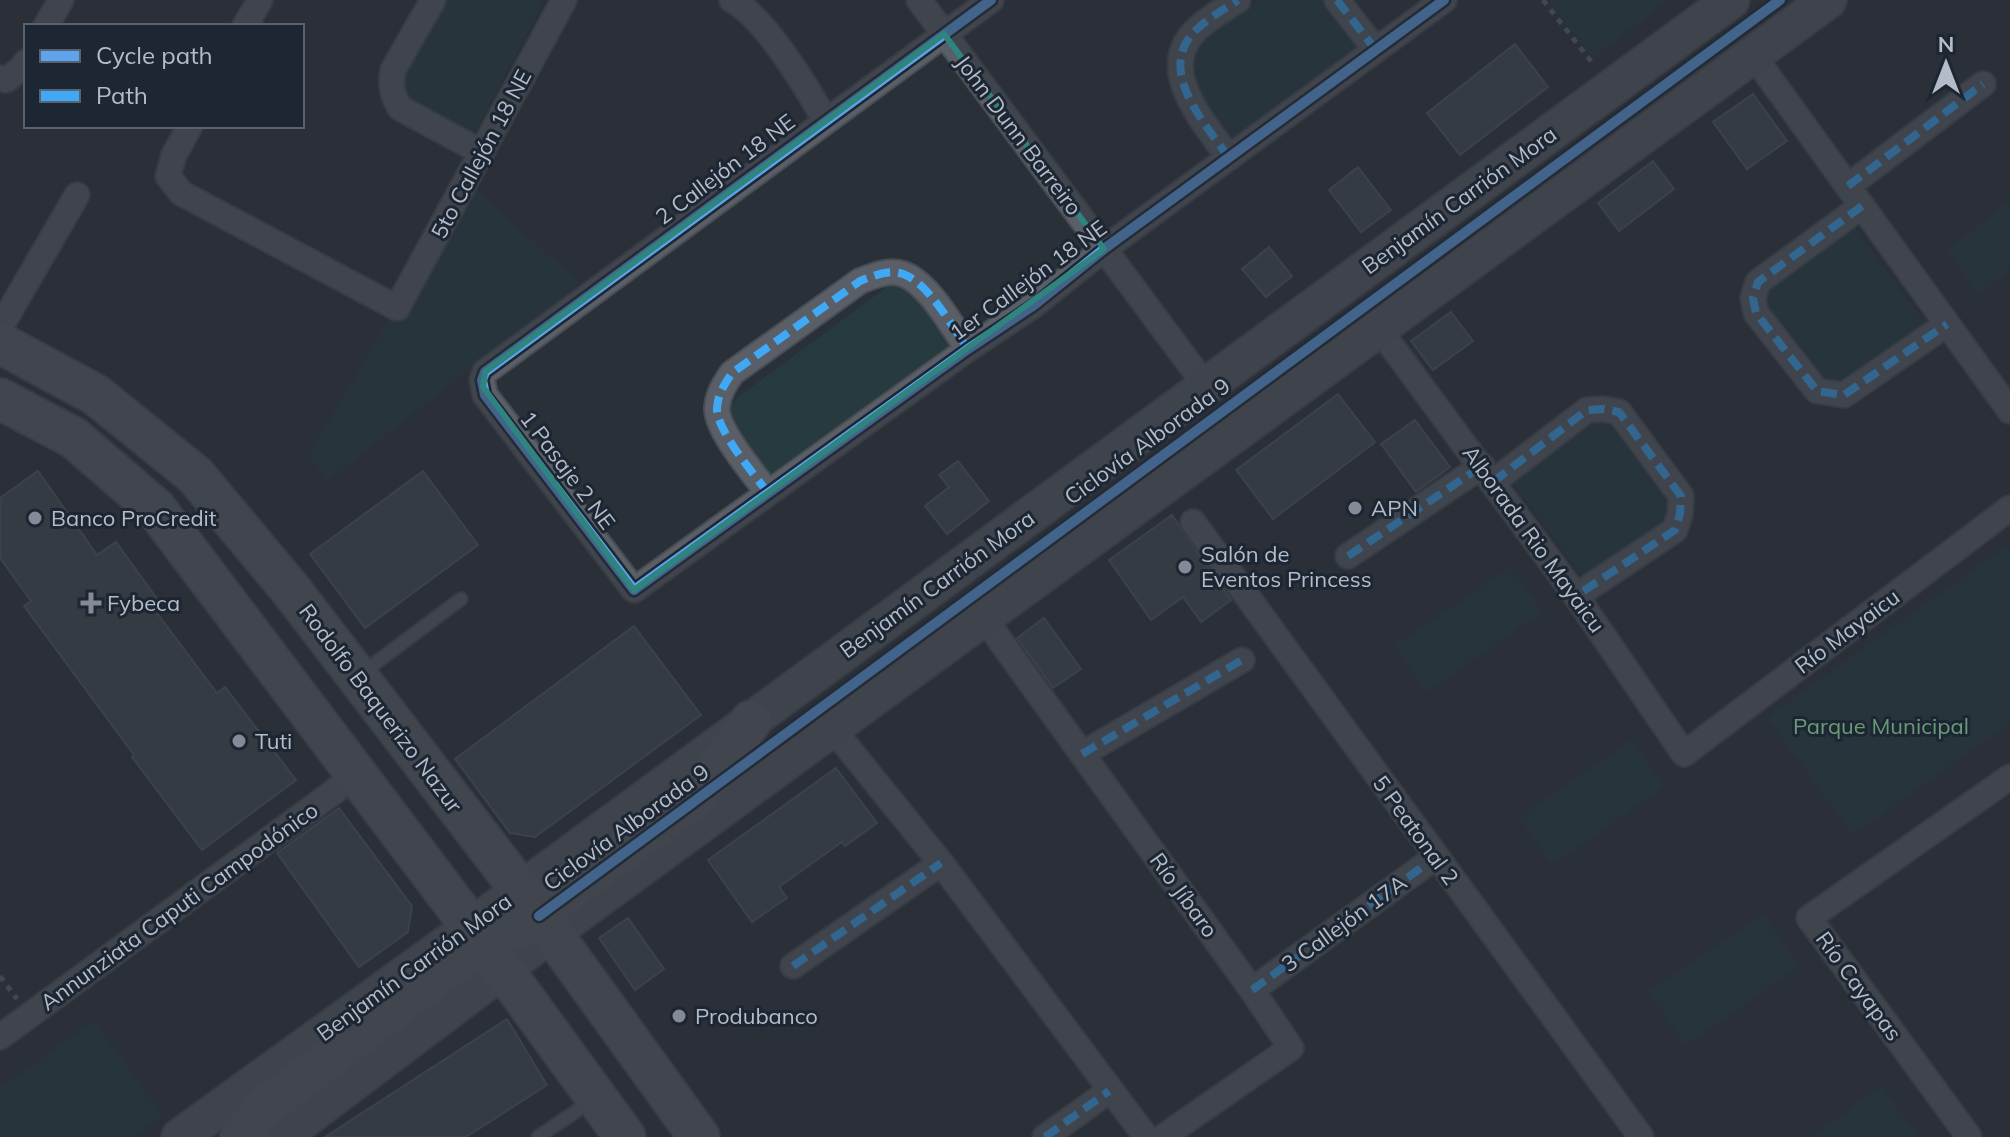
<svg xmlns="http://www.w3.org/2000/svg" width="2010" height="1137" viewBox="0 0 2010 1137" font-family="Mulish,sans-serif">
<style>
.green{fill:#273a3e}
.building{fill:#444950;stroke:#52575f;stroke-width:2}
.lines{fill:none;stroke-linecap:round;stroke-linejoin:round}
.lane-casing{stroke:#484c53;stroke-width:16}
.street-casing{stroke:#484c53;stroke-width:28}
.secondary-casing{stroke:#484c53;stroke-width:40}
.primary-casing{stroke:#484c55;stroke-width:44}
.path{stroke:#5d636a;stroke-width:5;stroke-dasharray:6 6;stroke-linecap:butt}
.lane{stroke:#5a5e66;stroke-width:12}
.street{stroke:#5a5e66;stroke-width:24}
.secondary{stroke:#595d64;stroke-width:36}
.primary{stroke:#5c6168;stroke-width:40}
.quiet{stroke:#3fa9f5;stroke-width:8;stroke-dasharray:16 8;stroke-linecap:butt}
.cycleway-casing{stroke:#1d2633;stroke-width:15}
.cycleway{stroke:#60a3ed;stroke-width:10}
.marked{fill:none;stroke:#308480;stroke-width:6;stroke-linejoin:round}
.poi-dot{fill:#848b96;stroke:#1d2633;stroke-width:3}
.labels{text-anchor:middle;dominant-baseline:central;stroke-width:6;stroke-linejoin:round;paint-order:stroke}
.street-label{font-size:22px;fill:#b4bcc9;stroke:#1d2633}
.poi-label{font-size:22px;fill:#b4bcc9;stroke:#1d2633;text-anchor:start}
.park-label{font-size:22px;fill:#6b9a76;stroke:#1d2633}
</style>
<rect width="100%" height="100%" fill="#2a3038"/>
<!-- green -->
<g class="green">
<path d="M 447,0 L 545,0 L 471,138 L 413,107 L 405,94 L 403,77 Z"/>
<path d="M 1260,0 L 1328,0 L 1364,47 L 1231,149 L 1193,95 L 1189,71 L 1196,44 Z"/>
<path d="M 1548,0 L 1668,0 L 1593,58 Z"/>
<path d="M 469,184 L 580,283 L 327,481 L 309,455 Z"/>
<path d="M 2010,201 L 2010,270 L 1979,294 L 1947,250 Z"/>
<path d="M 1854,226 L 1924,323 L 1843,382 L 1821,377 L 1767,309 L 1770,285 Z"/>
<path d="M 891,284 C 923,295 938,322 958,348 L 768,483 L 727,410 L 737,398 Z"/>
<path d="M 1588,420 L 1616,420 L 1671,496 L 1665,525 L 1584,578 L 1510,479 Z"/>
<path d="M 2007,546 L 2010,550 L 2010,723 L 1853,835 L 1767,717 Z"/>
<path d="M 1510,567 L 1542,612 L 1427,692 L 1395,646 Z"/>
<path d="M 1631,740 L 1664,786 L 1553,865 L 1519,818 Z"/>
<path d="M 1763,914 L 1799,967 L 1685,1045 L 1649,992 Z"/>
<path d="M 94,1021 L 163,1116 L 134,1137 L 0,1137 L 0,1088 Z"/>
<path d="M 1881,1086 L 1919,1137 L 1812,1137 Z"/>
</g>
<!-- building -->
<g class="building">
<path d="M 1515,44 L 1548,87 L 1460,155 L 1427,113 Z"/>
<path d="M 1753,94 L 1787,141 L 1747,169 L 1713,122 Z"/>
<path d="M 1653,161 L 1674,189 L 1619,231 L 1598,203 Z"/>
<path d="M 1358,167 L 1391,210 L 1361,232 L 1329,190 Z"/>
<path d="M 1269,247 L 1292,276 L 1266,297 L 1242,269 Z"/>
<path d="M 1451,312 L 1473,341 L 1433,370 L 1411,341 Z"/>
<path d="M 1338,394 L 1375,442 L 1273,519 L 1236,470 Z"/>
<path d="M 1415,420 L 1450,467 L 1416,492 L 1381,444 Z"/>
<path d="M 958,461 L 989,501 L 947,534 L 925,506 L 949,487 L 939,475 Z"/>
<path d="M 38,471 L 97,555 L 116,542 L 158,600 L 151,605 L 217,693 L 225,687 L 296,780 L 202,850 L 132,757 L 134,755 L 24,606 L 31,601 L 0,558 L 0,498 Z"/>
<path d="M 423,471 L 478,545 L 365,628 L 310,554 Z"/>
<path d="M 1172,515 L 1231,600 L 1201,622 L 1183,597 L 1151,620 L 1109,560 Z"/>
<path d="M 1044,618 L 1081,669 L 1053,688 L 1017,638 Z"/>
<path d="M 634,626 L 701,715 L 535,837 L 510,833 L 455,759 Z"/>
<path d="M 836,768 L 877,823 L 845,846 L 842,842 L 779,887 L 787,898 L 752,922 L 708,860 Z"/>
<path d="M 339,808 L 412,906 L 408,932 L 359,967 L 277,853 Z"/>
<path d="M 628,918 L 664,969 L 635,990 L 599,938 Z"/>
<path d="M 507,1019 L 547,1085 L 466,1137 L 325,1137 Z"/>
</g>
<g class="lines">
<defs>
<g id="lane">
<path d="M 362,673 L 461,599"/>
<path d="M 538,1137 L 584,1106 L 592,1098"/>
</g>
<g id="street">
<path d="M 433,0 L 393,70 C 390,85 392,95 400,108 L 481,152"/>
<path d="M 732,0 C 765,18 806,86 825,120"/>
<path d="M 919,0 L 1206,386"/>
<path d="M 991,0 L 485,372 L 482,380 L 485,395 L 634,590 L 968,349 L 1034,305 L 1104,249 L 1444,0"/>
<path d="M 1337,0 L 1375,49"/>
<path d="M 46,26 L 61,0"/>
<path d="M 245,26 L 260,0"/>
<path d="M 1753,55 L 2010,411"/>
<path d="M 0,78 L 6,80 L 22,68 L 26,62"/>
<path d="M 190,126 L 174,155 L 168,176 L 181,193 L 397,308 L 564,0"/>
<path d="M 1229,158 C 1205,123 1155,70 1196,30 C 1208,18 1225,9 1238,0"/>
<path d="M 1848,186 L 1983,84"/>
<path d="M 1862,206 L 1758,282 L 1753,298 L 1756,313 L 1817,391 L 1844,395 L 1947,324"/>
<path d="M 0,328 L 77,195"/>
<path d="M 1379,329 L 1576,596 L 1684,754 L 2010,508"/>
<path d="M 1493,482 L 1587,410 L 1603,409 L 1619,412 L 1681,496 L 1680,514 L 1675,530 L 1576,596"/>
<path d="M 768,493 C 754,474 716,430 717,408 C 718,394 724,385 732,373 L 860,281 C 873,276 889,269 903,274 C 929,283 952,327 968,349"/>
<path d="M 1193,522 L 1641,1137"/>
<path d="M 1348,556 L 1482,466"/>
<path d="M 984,618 L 1252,990 L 1291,1048 L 1163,1137"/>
<path d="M 832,728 L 941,863 L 1146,1137"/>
<path d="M 1082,754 L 1242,660"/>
<path d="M 793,966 L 941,863"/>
<path d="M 1252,990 L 1436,857"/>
<path d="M 0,1037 L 335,791 L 356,773"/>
<path d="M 1045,1137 L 1109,1091"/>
<path d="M 1969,1137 L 1809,918 L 2010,777"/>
</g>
<g id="secondary">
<path d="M 180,1137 L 472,926 L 1731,0"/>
<path d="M 281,1137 L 541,941 L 1828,0"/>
</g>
<g id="primary">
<path d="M 0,343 L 96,395 L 195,475 L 291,590 L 520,889 L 699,1137"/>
<path d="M 0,399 L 74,438 L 156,509 L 483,942 L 625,1137"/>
<path d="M 516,930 L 696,797 L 751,721"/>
<path d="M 240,1137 L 269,1104 L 515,918 L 522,907 L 520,889"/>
</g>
</defs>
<!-- lane casing -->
<use href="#lane" class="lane-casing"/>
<!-- street casing -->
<use href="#street" class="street-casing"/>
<!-- secondary casing -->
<use href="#secondary" class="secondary-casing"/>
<!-- primary casing -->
<use href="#primary" class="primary-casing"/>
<!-- path -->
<g class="path">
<path d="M 1543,0 L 1594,65"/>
<path d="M 0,976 L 17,999"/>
</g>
<!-- lane -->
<use href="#lane" class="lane"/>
<!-- street -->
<use href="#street" class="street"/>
<!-- secondary -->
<use href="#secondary" class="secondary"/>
<!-- primary -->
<use href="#primary" class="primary"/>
<!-- quiet -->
<g class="quiet">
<path d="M 1337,0 L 1375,49"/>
<path d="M 1229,158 C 1205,123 1155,70 1196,30 C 1208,18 1225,9 1238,0"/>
<path d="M 1848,186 L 1983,84"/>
<path d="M 1862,206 L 1758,282 L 1753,298 L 1756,313 L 1817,391 L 1844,395 L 1947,324"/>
<path d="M 1493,482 L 1587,410 L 1603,409 L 1619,412 L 1681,496 L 1680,514 L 1675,530 L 1576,596"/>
<path d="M 768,493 C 754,474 716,430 717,408 C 718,394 724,385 732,373 L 860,281 C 873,276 889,269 903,274 C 929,283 952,327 968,349"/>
<path d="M 1348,556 L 1482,466"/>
<path d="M 1082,754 L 1242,660"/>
<path d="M 793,966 L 941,863"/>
<path d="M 1252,990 L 1436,857"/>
<path d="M 1045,1137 L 1109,1091"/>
</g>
<defs>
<g id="cycleway">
<path d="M 991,0 L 485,372 L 482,380 L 485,395 L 634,590 L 968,349 L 1034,305 L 1104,249 L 1444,0"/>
<path d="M 539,916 L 1780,0"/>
</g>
</defs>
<!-- cycleway casing -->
<use href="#cycleway" class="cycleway-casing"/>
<!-- cycleway -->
<use href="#cycleway" class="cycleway"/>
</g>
<!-- marked area -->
<path d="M0 0H2010V1137H0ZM 944,34 L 1104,249 L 634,590 L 483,387 L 485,372 Z" fill="#2a3038" fill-opacity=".55" fill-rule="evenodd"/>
<path class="marked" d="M 944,34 L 1104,249 L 634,590 L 483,387 L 485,372 Z"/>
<!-- markers -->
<g class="poi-dot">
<circle cx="1355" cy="508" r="8"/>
<circle cx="35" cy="518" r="8"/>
<circle cx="1185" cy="567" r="8"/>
<path d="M87 591h8v8h8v8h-8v8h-8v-8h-8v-8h8z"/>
<circle cx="239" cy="741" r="8"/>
<circle cx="679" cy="1016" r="8"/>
</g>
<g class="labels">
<!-- street labels -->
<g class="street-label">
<text transform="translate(1019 135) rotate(53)">John Dunn Barreiro</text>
<text transform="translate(481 154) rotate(-62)">5to Callejón 18 NE</text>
<text transform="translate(725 169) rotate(-37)">2 Callejón 18 NE</text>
<text transform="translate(1459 200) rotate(-36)">Benjamín Carrión Mora</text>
<text transform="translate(1028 280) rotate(-36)">1er Callejón 18 NE</text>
<text transform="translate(1147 441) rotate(-36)">Ciclovía Alborada 9</text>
<text transform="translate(568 470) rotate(53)">1 Pasaje 2 NE</text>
<text transform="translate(1534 539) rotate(54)">Alborada Rio Mayaicu</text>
<text transform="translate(937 584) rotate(-36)">Benjamín Carrión Mora</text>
<text transform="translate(1847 631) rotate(-37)">Río Mayaicu</text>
<text transform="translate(381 708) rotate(53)">Rodolfo Baquerizo Nazur</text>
<text transform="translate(626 827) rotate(-36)">Ciclovía Alborada 9</text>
<text transform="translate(1416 830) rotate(54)">5 Peatonal 2</text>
<text transform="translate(1184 895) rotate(54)">Río Jíbaro</text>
<text transform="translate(179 906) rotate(-36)">Annunziata Caputi Campodónico</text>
<text transform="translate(1344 923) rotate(-36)">3 Callejón 17A</text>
<text transform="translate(414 967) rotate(-36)">Benjamín Carrión Mora</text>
<text transform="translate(1859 986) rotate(54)">Río Cayapas</text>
</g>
<!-- poi labels -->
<g class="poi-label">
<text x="1371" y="508">APN</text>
<text x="51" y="518">Banco ProCredit</text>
<text x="1201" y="554">Salón de<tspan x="1201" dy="25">Eventos Princess</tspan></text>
<text x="107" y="603">Fybeca</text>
<text x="255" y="741">Tuti</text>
<text x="695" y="1016">Produbanco</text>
</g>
<!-- park labels -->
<g class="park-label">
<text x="1881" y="726">Parque Municipal</text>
</g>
</g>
<!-- legend -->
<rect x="24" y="24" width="280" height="104" fill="#1d2633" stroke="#59626f" stroke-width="2"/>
<rect x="40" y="50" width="40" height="12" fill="#60a3ed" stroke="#59626f" stroke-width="2"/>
<text x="96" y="64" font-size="24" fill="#b4bcc9">Cycle path</text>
<rect x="40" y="90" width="40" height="12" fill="#3fa9f5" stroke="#59626f" stroke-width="2"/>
<text x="96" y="104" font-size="24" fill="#b4bcc9">Path</text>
<!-- north arrow -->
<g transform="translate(1946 64)" stroke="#1d2633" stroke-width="6" paint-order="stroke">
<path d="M0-6L14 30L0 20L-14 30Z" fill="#b4bcc9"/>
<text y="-12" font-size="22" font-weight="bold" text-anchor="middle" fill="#b4bcc9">N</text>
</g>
</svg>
